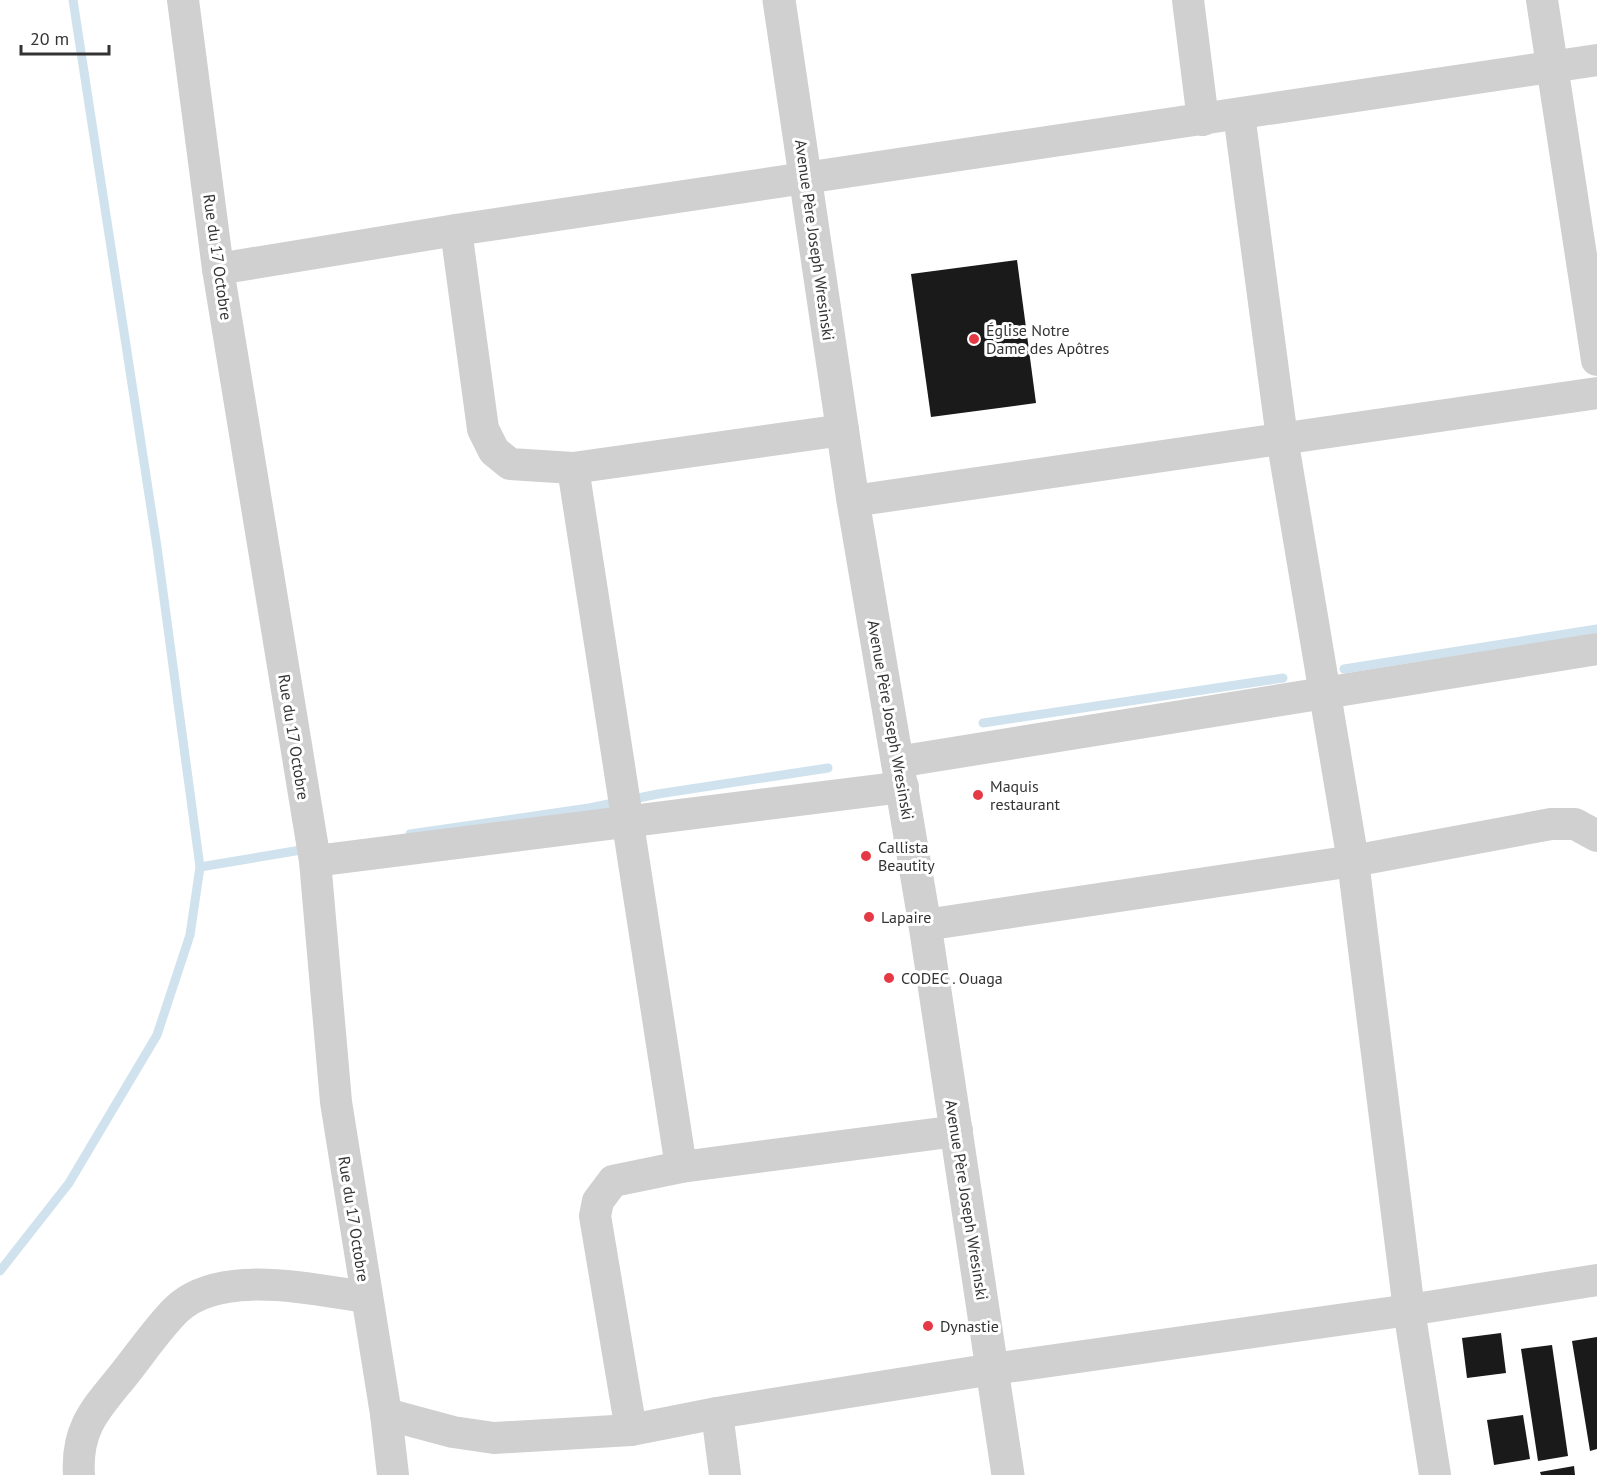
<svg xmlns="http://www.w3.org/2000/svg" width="1597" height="1475" viewBox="0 0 1597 1475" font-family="'PT Sans',sans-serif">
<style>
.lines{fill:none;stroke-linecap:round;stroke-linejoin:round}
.stream{stroke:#cfe2ee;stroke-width:9}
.building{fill:#1a1a1a}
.minor{stroke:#d0d0d0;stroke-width:32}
.tertiary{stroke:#d0d0d0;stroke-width:33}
.poi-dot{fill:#e63946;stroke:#fff;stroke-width:2}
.labels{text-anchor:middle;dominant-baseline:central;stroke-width:6;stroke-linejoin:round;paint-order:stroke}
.street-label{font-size:16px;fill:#333;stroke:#fff}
.poi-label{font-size:16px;fill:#333;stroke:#fff;text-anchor:start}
</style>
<rect width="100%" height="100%" fill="#fff"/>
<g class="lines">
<!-- stream -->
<g class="stream">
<path d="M 1344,669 L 1597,629"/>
<path d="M 983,723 L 1283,678"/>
<path d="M 410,834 L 589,808 L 658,794 L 828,768"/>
<path d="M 200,867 L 307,849"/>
<path d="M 0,1271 L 69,1183 L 157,1035 L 190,935 L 200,867 L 157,547 L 73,0"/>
</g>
</g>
<!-- building -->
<g class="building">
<path d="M 1017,260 L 1036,403 L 931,417 L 911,274 Z"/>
<path d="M 1501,1333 L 1506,1373 L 1467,1378 L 1462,1338 Z"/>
<path d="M 1597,1337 L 1597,1449 L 1590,1451 L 1572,1341 Z"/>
<path d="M 1552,1345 L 1568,1456 L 1538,1461 L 1521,1349 Z"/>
<path d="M 1523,1415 L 1530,1459 L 1494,1465 L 1487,1420 Z"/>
<path d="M 1574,1466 L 1575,1475 L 1541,1475 L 1540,1472 Z"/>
</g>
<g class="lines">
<!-- minor -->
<g class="minor">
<path d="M 183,0 L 218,269 L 315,861 L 336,1102 L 386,1414 L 393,1475"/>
<path d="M 1188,0 L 1203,120"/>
<path d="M 1542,0 L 1597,360"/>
<path d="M 1239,114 L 1282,438 L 1353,861 L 1409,1310 L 1435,1475"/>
<path d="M 456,230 L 483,429 L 494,451 L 510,464 L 573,468 L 843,430"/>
<path d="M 218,269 L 456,230 L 1597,60"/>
<path d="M 573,468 L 681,1167"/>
<path d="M 853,501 L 1597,393"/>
<path d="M 897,762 L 1597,649"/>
<path d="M 315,861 L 903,787"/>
<path d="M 925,925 L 1353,861 L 1551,824 L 1575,824 L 1597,836"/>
<path d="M 717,1413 L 725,1475"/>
<path d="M 386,1414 L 453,1432 L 494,1438 L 631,1430 L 717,1413 L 993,1369 L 1409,1310 L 1597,1280"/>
<path d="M 631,1430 L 595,1216 L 598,1201 L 613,1181 L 681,1167 L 957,1131"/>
<path d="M 79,1475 C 76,1430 94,1411 121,1378 C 139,1356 156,1330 176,1310 C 220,1267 313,1290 367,1297"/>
</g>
<!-- tertiary -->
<path class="tertiary" d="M 779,0 L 853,501 L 925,925 L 1008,1475"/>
</g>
<!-- markers -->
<g class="poi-dot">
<circle cx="974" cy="339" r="6"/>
<circle cx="978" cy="795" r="6"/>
<circle cx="866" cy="856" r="6"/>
<circle cx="869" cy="917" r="6"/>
<circle cx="889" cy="978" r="6"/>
<circle cx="928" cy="1326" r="6"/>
</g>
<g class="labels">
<!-- street labels -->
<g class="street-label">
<text transform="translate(815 240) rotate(82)">Avenue Père Joseph Wresinski</text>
<text transform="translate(218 257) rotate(82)">Rue du 17 Octobre</text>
<text transform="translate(891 720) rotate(80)">Avenue Père Joseph Wresinski</text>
<text transform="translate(294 737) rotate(81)">Rue du 17 Octobre</text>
<text transform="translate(967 1200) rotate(81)">Avenue Père Joseph Wresinski</text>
<text transform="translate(354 1219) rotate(81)">Rue du 17 Octobre</text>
</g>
<!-- poi labels -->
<g class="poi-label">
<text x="986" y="330">Église Notre<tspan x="986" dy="18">Dame des Apôtres</tspan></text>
<text x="990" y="786">Maquis<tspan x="990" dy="18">restaurant</tspan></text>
<text x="878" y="847">Callista<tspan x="878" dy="18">Beautity</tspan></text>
<text x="881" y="917">Lapaire</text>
<text x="901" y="978">CODEC . Ouaga</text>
<text x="940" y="1326">Dynastie</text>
</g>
</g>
<!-- scale -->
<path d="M21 45v9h88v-9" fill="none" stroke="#333333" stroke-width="3"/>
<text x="30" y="45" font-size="18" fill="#333333" stroke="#ffffff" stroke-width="4.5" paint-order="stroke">20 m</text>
</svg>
